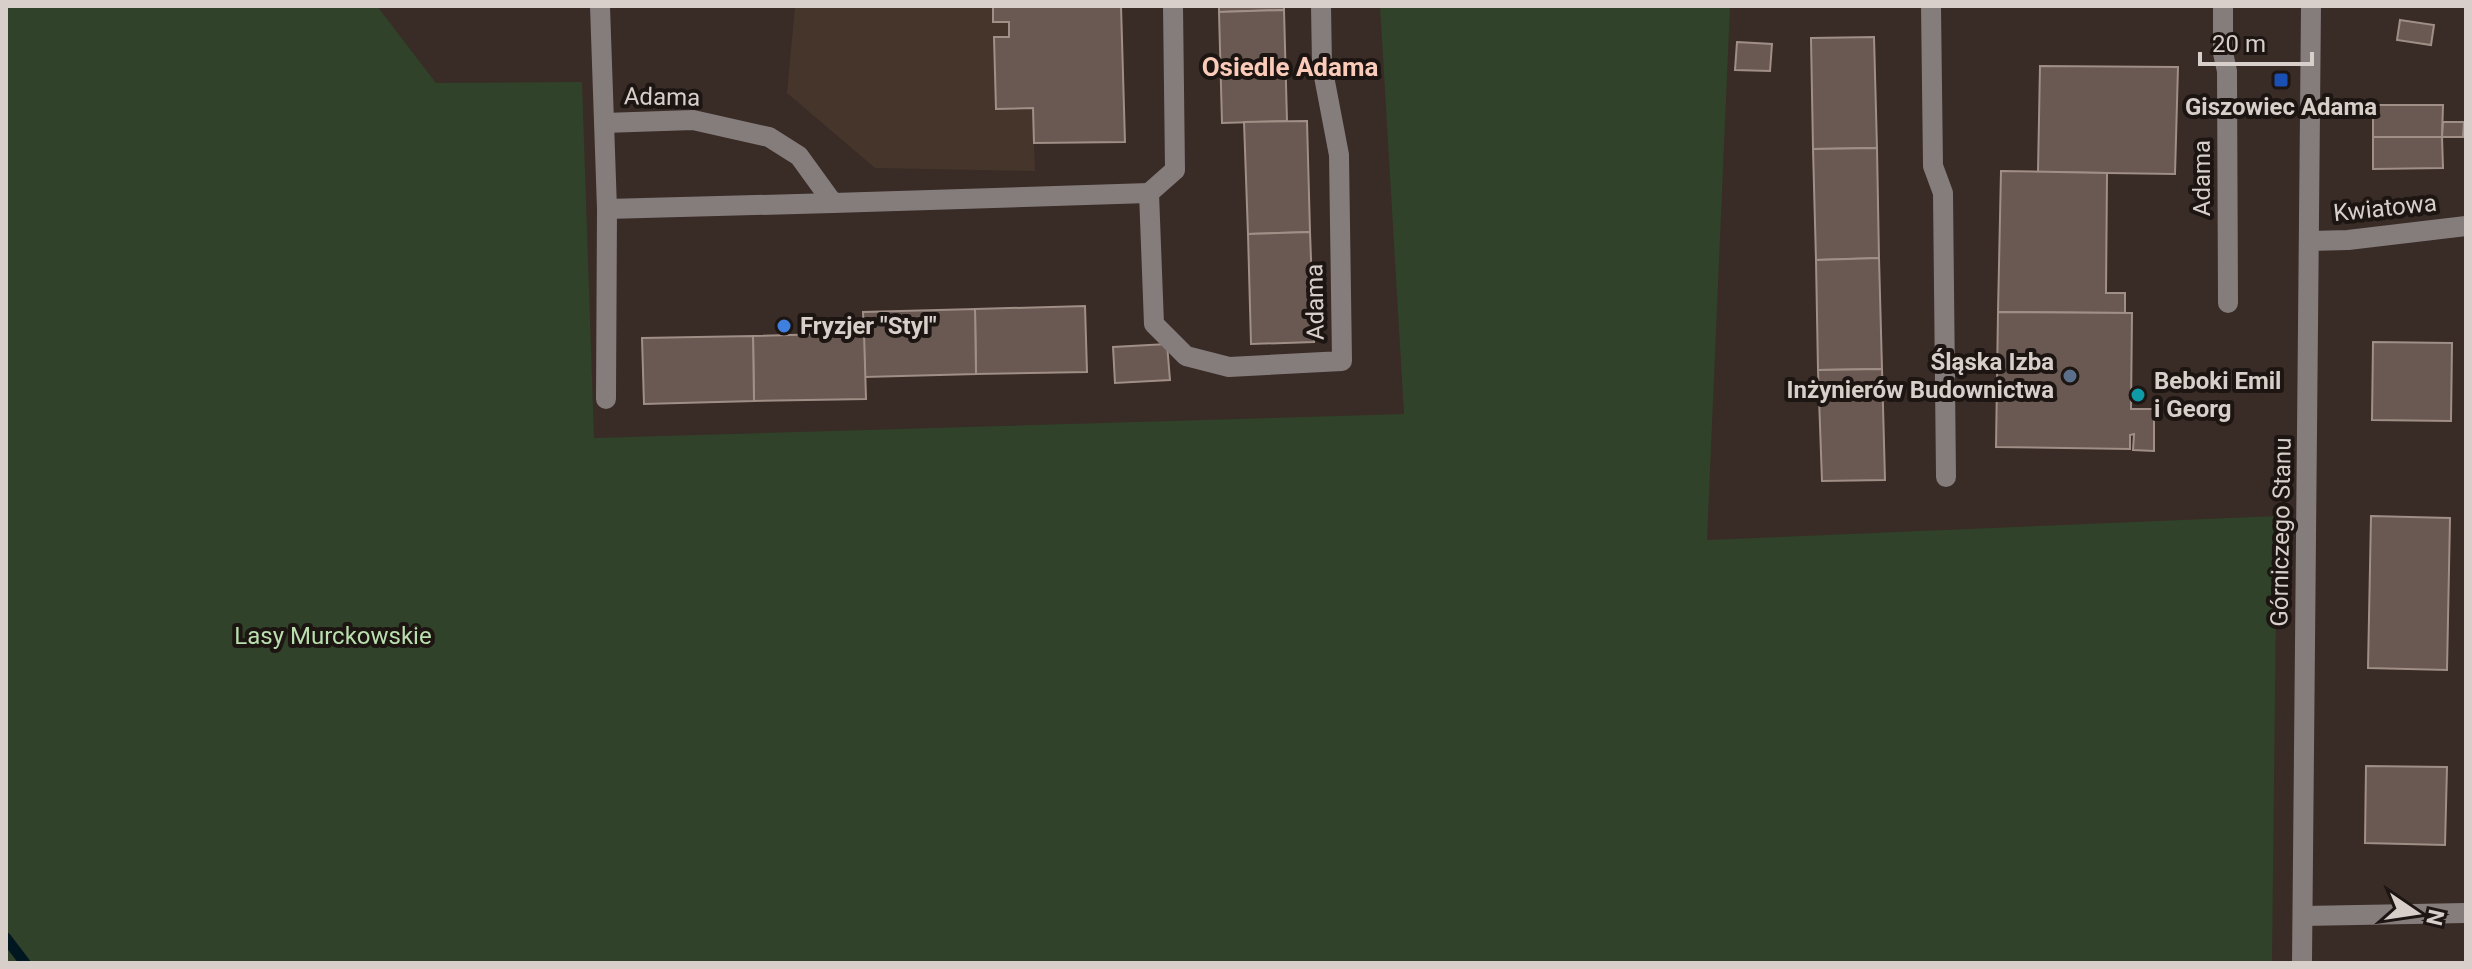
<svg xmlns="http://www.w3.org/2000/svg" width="2472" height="969" viewBox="0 0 2472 969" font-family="Roboto,sans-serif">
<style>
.education{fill:#46352b}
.green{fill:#304229}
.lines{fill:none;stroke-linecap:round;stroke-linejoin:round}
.stream{stroke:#001621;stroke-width:11}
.building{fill:#695952;stroke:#a08f87;stroke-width:2}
.minor{stroke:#857c7c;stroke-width:20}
.transit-dot{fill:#1a4fb4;stroke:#1c1512;stroke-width:3}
.shop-dot{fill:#3f7fe0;stroke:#1c1512;stroke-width:3}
.service-dot{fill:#5c6f8a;stroke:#1c1512;stroke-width:3}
.culture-dot{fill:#0f9aa8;stroke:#1c1512;stroke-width:3}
.labels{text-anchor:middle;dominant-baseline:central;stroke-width:8;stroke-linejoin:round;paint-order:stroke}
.street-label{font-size:24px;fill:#d8cfcb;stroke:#1c1512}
.poi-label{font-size:24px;font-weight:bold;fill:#d8cfcb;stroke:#1c1512;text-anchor:start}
.park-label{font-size:24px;fill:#badfae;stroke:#1c1512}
.neighbourhood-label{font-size:26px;font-weight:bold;fill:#fbcbba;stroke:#1c1512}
</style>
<rect width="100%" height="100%" fill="#392b25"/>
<!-- education -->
<path class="education" d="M 795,6 L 1121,6 L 1125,142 L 1034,143 L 1035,171 L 875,168 L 787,93 Z"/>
<!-- green -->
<path class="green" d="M 6,6 L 377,6 L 436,83 L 582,82 L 594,438 L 1404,414 L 1380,6 L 1730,6 L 1707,540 L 2277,516 L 2272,963 L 6,963 Z"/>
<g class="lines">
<!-- stream -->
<path class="stream" d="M 6,938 L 25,963"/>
</g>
<!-- building -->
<g class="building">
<path d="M 993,6 L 1121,6 L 1125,142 L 1034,143 L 1033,108 L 996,109 L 994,37 L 1009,37 L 1009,22 L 993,22 Z"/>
<path d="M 1219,6 L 1284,6 L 1284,10 L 1219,12 Z"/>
<path d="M 1284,10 L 1287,121 L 1222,123 L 1219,12 Z"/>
<path d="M 2400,20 L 2434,25 L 2431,45 L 2397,40 Z"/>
<path d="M 1874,37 L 1877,148 L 1813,149 L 1811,38 Z"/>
<path d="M 1737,42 L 1772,44 L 1770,71 L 1735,70 Z"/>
<path d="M 2040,66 L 2178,67 L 2175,174 L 2038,172 Z"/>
<path d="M 2373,105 L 2443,105 L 2442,137 L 2373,137 Z"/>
<path d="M 1307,121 L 1310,232 L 1248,234 L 1244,122 Z"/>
<path d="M 2443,122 L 2464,122 L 2463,137 L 2442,137 Z"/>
<path d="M 2373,137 L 2442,137 L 2443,168 L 2373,169 Z"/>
<path d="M 1877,148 L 1879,258 L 1816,260 L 1813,149 Z"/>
<path d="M 2001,171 L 2107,173 L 2106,293 L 2125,293 L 2125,313 L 1998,312 Z"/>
<path d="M 1310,232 L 1314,342 L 1251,344 L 1248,234 Z"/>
<path d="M 1879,258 L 1882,369 L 1818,370 L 1816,260 Z"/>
<path d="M 1085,306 L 1087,372 L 976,374 L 975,309 Z"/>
<path d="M 975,309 L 976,374 L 865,377 L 863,312 Z"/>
<path d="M 1998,312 L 2132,313 L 2131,409 L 2154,409 L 2154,451 L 2133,450 L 2134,434 L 2130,435 L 2130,449 L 1996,447 Z"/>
<path d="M 864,333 L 866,399 L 754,401 L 753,336 Z"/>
<path d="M 753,336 L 754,401 L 644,404 L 642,338 Z"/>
<path d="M 2373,342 L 2452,343 L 2451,421 L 2372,420 Z"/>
<path d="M 1167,344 L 1170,380 L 1115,383 L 1113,347 Z"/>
<path d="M 1882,369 L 1885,480 L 1822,481 L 1818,370 Z"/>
<path d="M 2371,516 L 2450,518 L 2447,670 L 2368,668 Z"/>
<path d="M 2366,766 L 2447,767 L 2445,845 L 2365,843 Z"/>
</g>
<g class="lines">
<!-- minor -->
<g class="minor">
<path d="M 600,6 L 607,209 L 606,399"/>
<path d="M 1173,6 L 1175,170 L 1149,193 L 1154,324 L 1186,356 L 1229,367 L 1342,361 L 1339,155 L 1322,66 L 1321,6"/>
<path d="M 1931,6 L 1933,166 L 1943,193 L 1946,477"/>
<path d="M 2223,6 L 2223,53 L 2227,71 L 2228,303"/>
<path d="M 604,123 L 693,120 L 769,137 L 799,156 L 833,203 L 1149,193"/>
<path d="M 607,209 L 833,203"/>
<path d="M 2310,241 L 2348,240 L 2466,226"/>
<path d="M 2303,916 L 2466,913"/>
<path d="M 2302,963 L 2311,6"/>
</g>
</g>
<!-- markers -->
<rect class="transit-dot" x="2273" y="72" width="16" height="16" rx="4"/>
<circle class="shop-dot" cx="784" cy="326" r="8"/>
<circle class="service-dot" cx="2070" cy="376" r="8"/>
<circle class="culture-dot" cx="2138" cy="395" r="8"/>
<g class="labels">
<!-- street labels -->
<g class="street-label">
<text transform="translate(662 97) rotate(1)">Adama</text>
<text transform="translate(2202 178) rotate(-90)">Adama</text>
<text transform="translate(2385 208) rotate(-6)">Kwiatowa</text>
<text transform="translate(1315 302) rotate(-91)">Adama</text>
<text transform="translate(2281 532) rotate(-89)">Górniczego Stanu</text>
</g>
<!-- poi labels -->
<g class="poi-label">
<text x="2281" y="107" text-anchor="middle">Giszowiec Adama</text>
<text x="800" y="326">Fryzjer "Styl"</text>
<text x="2054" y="362" text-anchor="end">Śląska Izba<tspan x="2054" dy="28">Inżynierów Budownictwa</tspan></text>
<text x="2154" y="381">Beboki Emil<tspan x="2154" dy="28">i Georg</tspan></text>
</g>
<!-- park labels -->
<g class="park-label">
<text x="333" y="636">Lasy Murckowskie</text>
</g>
<!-- neighbourhood labels -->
<g class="neighbourhood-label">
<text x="1290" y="67">Osiedle Adama</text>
</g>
</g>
<!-- border -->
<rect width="2472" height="969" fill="none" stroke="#d8cfcb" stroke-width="16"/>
<!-- north arrow -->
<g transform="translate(2416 913) rotate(103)" stroke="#1c1512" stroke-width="6" paint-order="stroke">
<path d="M0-6L14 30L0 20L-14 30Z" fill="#d8cfcb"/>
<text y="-12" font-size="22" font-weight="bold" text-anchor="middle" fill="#d8cfcb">N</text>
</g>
<!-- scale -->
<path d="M2200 52v12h112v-12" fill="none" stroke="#d8cfcb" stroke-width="4"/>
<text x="2212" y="52" font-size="24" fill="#d8cfcb" stroke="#1c1512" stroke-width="6" paint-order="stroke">20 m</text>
</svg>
